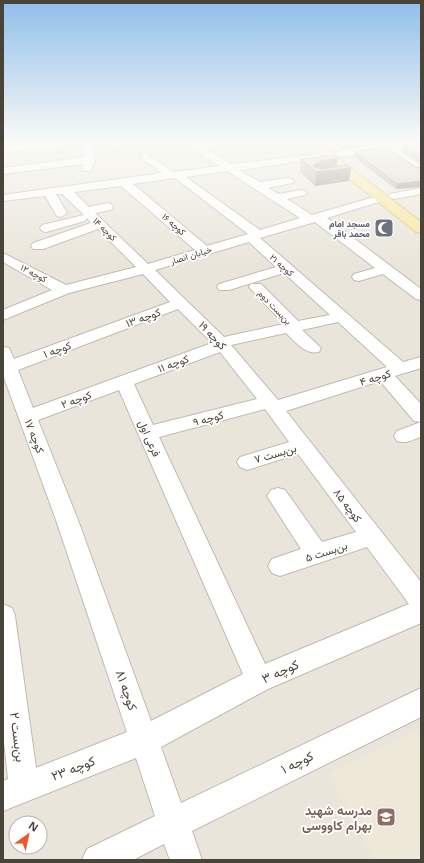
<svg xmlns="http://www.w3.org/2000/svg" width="424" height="863" viewBox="0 0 424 863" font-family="'Noto Sans',Vazirmatn,sans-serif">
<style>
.residential{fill:#e9e5da;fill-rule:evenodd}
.education{fill:#ede8d7}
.green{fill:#cee6b8}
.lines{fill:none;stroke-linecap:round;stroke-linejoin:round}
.minor-casing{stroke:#c0bbaf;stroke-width:2}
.major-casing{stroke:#ddc571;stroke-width:2}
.minor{fill:#fff;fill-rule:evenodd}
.major{fill:#f8e6a2;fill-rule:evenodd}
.wall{fill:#b8b3a7}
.shaded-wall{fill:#969288}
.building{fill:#d6d0c2;stroke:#969288}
.labels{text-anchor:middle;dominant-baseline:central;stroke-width:3.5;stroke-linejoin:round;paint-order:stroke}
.far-worship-label{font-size:9px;font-weight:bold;fill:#5b616d;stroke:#fff;text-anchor:end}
.far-street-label{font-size:9px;fill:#49443a;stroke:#fff}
.street-label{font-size:11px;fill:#49443a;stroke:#fff}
.near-street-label{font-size:13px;fill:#49443a;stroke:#fff}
.near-education-label{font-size:13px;font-weight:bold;fill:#785e54;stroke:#fff;text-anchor:end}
</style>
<rect width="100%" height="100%" fill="#f5f3ec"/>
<!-- residential -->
<path class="residential" d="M 3,143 L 421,143 L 421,860 L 3,860 ZM 16,823 L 40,823 L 40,847 L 16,847 Z"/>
<!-- education -->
<path class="education" d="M 421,729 L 421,860 L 373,860 L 329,773 Z"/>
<!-- green -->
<path class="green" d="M 316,143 L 319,143 L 421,220 L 421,223 Z"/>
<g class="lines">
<defs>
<g id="minor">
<path d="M 33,143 L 73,143 L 68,146 L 3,152 L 3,146 Z"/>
<path d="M 78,143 L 88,143 L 96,156 L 91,171 L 83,171 L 82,169 L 83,164 L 3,174 L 3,168 L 85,157 Z"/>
<path d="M 115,143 L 127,143 L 119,148 L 115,147 Z"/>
<path d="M 185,143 L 197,143 L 231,164 L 329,153 L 330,155 L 325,158 L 239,170 L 260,182 L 288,178 L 292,179 L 294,181 L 292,183 L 268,188 L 279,194 L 301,190 L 305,191 L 307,193 L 305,195 L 287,199 L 312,215 L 381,195 L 387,198 L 385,200 L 327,218 L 421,289 L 421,300 L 416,299 L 383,274 L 359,281 L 354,280 L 352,277 L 354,274 L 375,268 L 315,222 L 260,238 L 403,362 L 421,357 L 421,368 L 395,376 L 421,404 L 421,437 C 412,440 406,444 397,441 L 394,436 L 397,431 L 421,422 L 414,421 L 380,381 L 286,411 L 421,582 L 421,623 L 268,689 L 161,747 L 181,803 L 421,688 L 421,717 L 192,831 L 202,860 L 170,860 L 164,844 L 133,860 L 82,860 L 87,849 L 155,816 L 136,758 L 3,811 L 3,781 L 8,779 L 3,732 L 3,604 L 12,608 L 15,616 L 36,768 L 127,732 L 56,520 L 3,375 L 3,347 L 9,348 L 14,359 L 170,302 L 143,274 L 69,293 L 3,320 L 3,310 L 52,290 L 3,262 L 3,253 L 66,285 L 136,267 L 98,229 L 43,249 L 33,249 L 31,246 L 33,243 L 91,223 L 87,218 L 85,221 L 46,232 L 42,231 L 40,228 L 42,225 L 84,215 L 62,194 L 56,194 L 67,213 L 61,217 L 57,216 L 45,196 L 3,201 L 3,195 L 162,173 L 142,159 L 141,157 L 142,155 L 146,154 L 174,172 L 219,166 ZM 227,171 L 300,218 L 260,230 L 186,177 ZM 175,178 L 248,234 L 207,246 L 133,184 ZM 121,186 L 195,250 L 148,264 L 95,213 L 111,210 L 113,207 L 111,204 L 107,203 L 89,207 L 74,192 ZM 249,242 L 276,267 L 219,284 L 217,287 L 219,290 L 229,290 L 284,273 L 330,315 L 298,321 L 261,284 L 251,284 L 249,287 L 284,324 L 224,337 L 155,270 ZM 178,309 L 212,343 L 33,408 L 18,370 ZM 338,322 L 387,367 L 278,400 L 231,345 L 286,333 C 296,342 305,355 319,352 L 321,348 L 302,330 ZM 220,352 L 257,399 L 153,425 L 134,384 ZM 119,390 L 243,674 L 151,721 L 78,520 L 38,420 ZM 265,409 L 289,442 L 240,457 L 237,462 L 240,467 L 247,470 L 298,454 L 356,532 L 322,542 L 285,490 L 278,488 L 271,490 L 267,496 L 301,549 L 272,559 L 268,566 L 272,573 L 280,576 L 367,547 L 409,604 L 265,664 L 159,437 Z"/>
<path d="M 421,143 L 421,145 L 418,146 L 397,149 L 421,166 L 421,172 L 419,172 L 385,151 L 339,157 L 334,154 L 339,151 L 395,143 Z"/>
<path d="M 421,188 L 421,194 L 394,199 L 388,196 L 390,194 Z"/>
</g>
<path id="major" d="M 304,143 L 318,143 L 421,222 L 421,233 L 416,232 Z"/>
</defs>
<!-- minor casing -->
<use href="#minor" class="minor-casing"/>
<!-- major casing -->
<use href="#major" class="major-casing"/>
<!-- minor -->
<use href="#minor" class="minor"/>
<!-- major -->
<use href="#major" class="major"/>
</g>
<!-- wall -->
<g class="wall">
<path d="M 334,143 L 383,143 L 342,149 Z"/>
<path d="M 421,143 L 421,164 L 401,150 L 402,145 Z"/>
<path d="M 354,151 L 421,168 L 421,188 L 421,187 L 396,189 L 353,157 Z"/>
<path d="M 301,159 L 337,167 L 351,168 L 349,181 L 315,186 L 300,172 Z"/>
</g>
<!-- shaded-wall -->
<g class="shaded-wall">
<path d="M 346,143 L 383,143 L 342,149 L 343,144 Z"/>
<path d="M 338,158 L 336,170 L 351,168 L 349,181 L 315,186 L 316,172 L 313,166 L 320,161 Z"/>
<path d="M 421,181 L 421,187 L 396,189 L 397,184 Z"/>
</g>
<!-- building -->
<g class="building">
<path d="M 410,143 L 421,143 L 421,158 L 402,145 Z"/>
<path d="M 386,147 L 416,167 L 421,168 L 421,181 L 397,184 L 354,151 Z"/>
<path d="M 335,155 L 338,158 L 320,161 L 313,166 L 321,169 L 347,165 L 351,168 L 316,172 L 301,159 Z"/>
</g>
<!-- sky -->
<linearGradient id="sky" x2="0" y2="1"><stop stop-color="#90beea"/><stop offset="0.54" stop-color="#fafaf6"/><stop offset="1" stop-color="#fafaf6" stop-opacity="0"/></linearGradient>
<rect width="424" height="264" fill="url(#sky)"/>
<!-- icons -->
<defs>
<symbol id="mosque-square" viewBox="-11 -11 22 22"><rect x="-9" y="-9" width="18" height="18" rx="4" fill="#6b7280" stroke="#fff"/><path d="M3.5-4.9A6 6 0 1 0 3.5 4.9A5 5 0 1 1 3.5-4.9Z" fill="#fff"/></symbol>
<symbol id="school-square" viewBox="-11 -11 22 22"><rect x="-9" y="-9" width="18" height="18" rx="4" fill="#8d6e63" stroke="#fff"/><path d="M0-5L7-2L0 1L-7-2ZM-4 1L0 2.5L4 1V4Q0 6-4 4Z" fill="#fff"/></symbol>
</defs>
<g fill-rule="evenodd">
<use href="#mosque-square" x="373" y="217" width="22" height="22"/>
<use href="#school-square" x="375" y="806" width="22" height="22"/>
</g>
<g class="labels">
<!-- far-worship labels -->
<g class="far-worship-label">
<text x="370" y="223">مسجد امام<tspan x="370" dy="10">محمد باقر</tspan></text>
</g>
<!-- far-street labels -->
<g class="far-street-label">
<text transform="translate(174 224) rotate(41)">کوچه ۱۶</text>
<text transform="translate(105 229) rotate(44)">کوچه ۱۴</text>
<text transform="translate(191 255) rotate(-17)">خیابان انصار</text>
<text transform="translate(282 265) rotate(41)">کوچه ۲۱</text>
<text transform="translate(34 273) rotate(28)">کوچه ۱۲</text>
<text transform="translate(275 307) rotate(46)">بن‌بست دوم</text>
</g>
<!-- street labels -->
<g class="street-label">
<text transform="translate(143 317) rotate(-20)">کوچه ۱۳</text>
<text transform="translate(213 335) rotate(46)">کوچه ۱۹</text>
<text transform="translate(57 349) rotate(-20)">کوچه ۱</text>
<text transform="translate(173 363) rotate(-20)">کوچه ۱۱</text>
<text transform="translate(375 377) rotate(-17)">کوچه ۴</text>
<text transform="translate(76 399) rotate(-20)">کوچه ۲</text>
<text transform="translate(208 418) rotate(-15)">کوچه ۹</text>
<text transform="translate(35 436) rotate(69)">کوچه ۱۷</text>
<text transform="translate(150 438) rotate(66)">فرعی اول</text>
<text transform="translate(275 453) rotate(-16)">بن‌بست ۷</text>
<text transform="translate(348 505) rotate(53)">کوچه ۸۵</text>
<text transform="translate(326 551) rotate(-18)">بن‌بست ۵</text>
</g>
<!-- near-street labels -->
<g class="near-street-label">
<text transform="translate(280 671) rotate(-24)">کوچه ۳</text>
<text transform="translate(127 690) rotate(71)">کوچه ۸۱</text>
<text transform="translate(18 737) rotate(83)">بن‌بست ۲</text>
<text transform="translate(297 762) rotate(-26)">کوچه ۱</text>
<text transform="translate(73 768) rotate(-21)">کوچه ۲۳</text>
</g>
<!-- near-education labels -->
<g class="near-education-label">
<text x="372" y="810">مدرسه شهید<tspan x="372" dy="15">بهرام کاووسی</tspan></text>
</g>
</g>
<!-- border -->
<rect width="424" height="863" fill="none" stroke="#49443a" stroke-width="8"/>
<!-- north arrow -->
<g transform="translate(28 835) rotate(33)"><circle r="19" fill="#ffffff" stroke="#b6b4b0"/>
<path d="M0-3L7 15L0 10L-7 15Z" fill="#ed572b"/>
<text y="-6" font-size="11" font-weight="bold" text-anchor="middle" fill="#49443a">N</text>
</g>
</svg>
